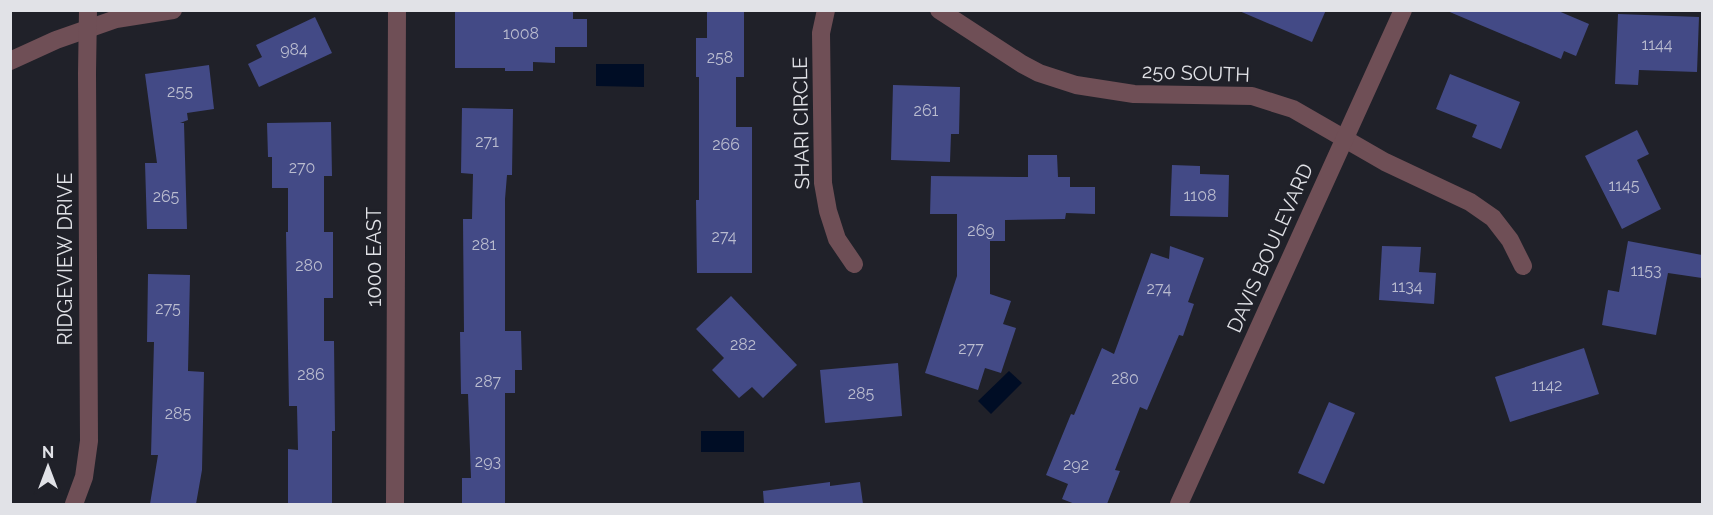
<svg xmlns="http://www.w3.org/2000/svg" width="1713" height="515" viewBox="0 0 1713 515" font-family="Raleway,sans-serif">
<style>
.water{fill:#000d25}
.building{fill:#434a86}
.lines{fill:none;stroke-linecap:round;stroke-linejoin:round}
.minor{stroke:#6f4f56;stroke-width:18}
.labels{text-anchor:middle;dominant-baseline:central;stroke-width:5;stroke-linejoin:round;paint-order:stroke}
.number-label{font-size:16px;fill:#babccf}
.street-label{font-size:20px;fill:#e1e2e7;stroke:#202129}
</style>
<rect width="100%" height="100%" fill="#202129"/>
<!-- water -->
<g class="water">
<path d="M 596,64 L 644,64 L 644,87 L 596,86 Z"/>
<path d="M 1009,371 L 1022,383 L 991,414 L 978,401 Z"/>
<rect x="701" y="431" width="43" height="21"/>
</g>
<!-- building -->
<g class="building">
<path d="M 455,10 L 573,10 L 573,19 L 587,19 L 587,47 L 555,47 L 555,63 L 533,62 L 533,71 L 505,71 L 505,68 L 455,68 Z"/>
<path d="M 707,10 L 744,10 L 744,77 L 736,77 L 736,127 L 752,127 L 752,273 L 697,273 L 696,200 L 699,200 L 699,77 L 696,77 L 696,38 L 707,38 Z"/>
<path d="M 1237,10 L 1326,10 L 1312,42 Z"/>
<path d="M 1445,10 L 1556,10 L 1589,24 L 1576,56 L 1564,51 L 1561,59 Z"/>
<path d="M 1618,14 L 1699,17 L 1697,72 L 1639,70 L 1638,85 L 1615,84 Z"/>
<path d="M 315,17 L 332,53 L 259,87 L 248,64 L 262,57 L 256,45 Z"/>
<path d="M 209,65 L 214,109 L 187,113 L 188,120 L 180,123 L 184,123 L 187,229 L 147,229 L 145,163 L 157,163 L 145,74 Z"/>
<path d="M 1450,74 L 1520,102 L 1501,149 L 1472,137 L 1477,125 L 1436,109 Z"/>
<path d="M 893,85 L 960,87 L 959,134 L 951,134 L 950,162 L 891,160 Z"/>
<path d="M 462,108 L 513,109 L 512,175 L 507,175 L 505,199 L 505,331 L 521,331 L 522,370 L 515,370 L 515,393 L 505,393 L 505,504 L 462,504 L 462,478 L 471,478 L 468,394 L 461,394 L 460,332 L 464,332 L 463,219 L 472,219 L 473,174 L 461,173 Z"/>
<path d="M 331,122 L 332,176 L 324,176 L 324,232 L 333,232 L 333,298 L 324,298 L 324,341 L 334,341 L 335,431 L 332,431 L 332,504 L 288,504 L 288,449 L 298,450 L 297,406 L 289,406 L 286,232 L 288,232 L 288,188 L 272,188 L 272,157 L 268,157 L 267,123 Z"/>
<path d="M 1637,130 L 1649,154 L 1637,160 L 1661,209 L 1622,229 L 1585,156 Z"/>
<path d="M 1028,155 L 1057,155 L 1058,177 L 1070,177 L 1070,187 L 1095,187 L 1095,214 L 1066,213 L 1065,219 L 1005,220 L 1005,241 L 990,241 L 990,294 L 1011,301 L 1003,324 L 1016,328 L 1001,373 L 985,368 L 978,390 L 925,373 L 957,276 L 957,214 L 930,214 L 931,176 L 1028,177 Z"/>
<path d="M 1172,165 L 1200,166 L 1200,174 L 1229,175 L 1228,217 L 1170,216 Z"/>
<path d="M 1628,241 L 1702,255 L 1702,278 L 1668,273 L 1656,335 L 1602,325 L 1608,290 L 1619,292 Z"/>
<path d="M 1170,246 L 1204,258 L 1188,302 L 1194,304 L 1183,336 L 1179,335 L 1147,410 L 1140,407 L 1115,470 L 1120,471 L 1107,504 L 1075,504 L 1062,499 L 1068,484 L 1046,475 L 1071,414 L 1074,415 L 1102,348 L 1114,354 L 1151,253 L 1169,259 Z"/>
<path d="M 1382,246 L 1421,247 L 1419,272 L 1436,273 L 1434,304 L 1379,300 Z"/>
<path d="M 148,274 L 190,275 L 188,371 L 204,372 L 202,470 L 196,504 L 150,504 L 158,455 L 151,455 L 154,342 L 147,342 Z"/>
<path d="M 731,296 L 797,365 L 763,398 L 752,387 L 739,398 L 712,370 L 724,358 L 696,329 Z"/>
<path d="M 1584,348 L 1599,394 L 1510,422 L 1495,377 Z"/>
<path d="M 898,363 L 902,416 L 825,423 L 820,370 Z"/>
<path d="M 1329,402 L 1355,413 L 1324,484 L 1298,473 Z"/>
<path d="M 830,482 L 830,486 L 860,482 L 863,504 L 764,504 L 763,491 Z"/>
</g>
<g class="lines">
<!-- minor -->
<g class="minor">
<path d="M 826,10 L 821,33 L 823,183 L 828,211 L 837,239 L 854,264"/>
<path d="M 939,10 L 1022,64 L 1039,73 L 1076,85 L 1134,94 L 1252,96 L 1293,109 L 1385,162 L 1470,202 L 1493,218 L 1510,240 L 1523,266"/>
<path d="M 10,61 L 56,40 L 116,19 L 173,10"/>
<path d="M 74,504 L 84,477 L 89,441 L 87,73 L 88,10"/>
<path d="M 395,504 L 397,10"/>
<path d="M 1179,504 L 1403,10"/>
</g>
</g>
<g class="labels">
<!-- number labels -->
<g class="number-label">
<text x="521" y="33">1008</text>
<text x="1657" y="44">1144</text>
<text x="294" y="49">984</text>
<text x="720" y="57">258</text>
<text x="180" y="91">255</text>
<text x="926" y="110">261</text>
<text x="487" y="141">271</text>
<text x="726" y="144">266</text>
<text x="302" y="167">270</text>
<text x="1624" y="185">1145</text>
<text x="1200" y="195">1108</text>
<text x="166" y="196">265</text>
<text x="981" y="230">269</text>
<text x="724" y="236">274</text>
<text x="484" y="244">281</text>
<text x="309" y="265">280</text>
<text x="1646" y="270">1153</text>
<text x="1407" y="286">1134</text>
<text x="1159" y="288">274</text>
<text x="168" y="308">275</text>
<text x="743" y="344">282</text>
<text x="971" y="348">277</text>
<text x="311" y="374">286</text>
<text x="1125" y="378">280</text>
<text x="488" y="381">287</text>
<text x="1547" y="385">1142</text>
<text x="861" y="393">285</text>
<text x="178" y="413">285</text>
<text x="488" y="461">293</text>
<text x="1076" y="464">292</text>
</g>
<!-- street labels -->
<g class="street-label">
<text transform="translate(1196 73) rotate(2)">250 SOUTH</text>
<text transform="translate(801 123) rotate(-91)">SHARI CIRCLE</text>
<text transform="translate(1270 248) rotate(-66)">DAVIS BOULEVARD</text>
<text transform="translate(374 257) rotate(-90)">1000 EAST</text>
<text transform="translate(65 259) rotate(-90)">RIDGEVIEW DRIVE</text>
</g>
</g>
<!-- border -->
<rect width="1713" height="515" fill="none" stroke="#e1e2e7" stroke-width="24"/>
<!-- north arrow -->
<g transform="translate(48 467)" stroke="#202129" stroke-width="4.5" paint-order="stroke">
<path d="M0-4.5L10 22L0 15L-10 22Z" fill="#e1e2e7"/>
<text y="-9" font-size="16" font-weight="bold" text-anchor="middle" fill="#e1e2e7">N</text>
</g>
</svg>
